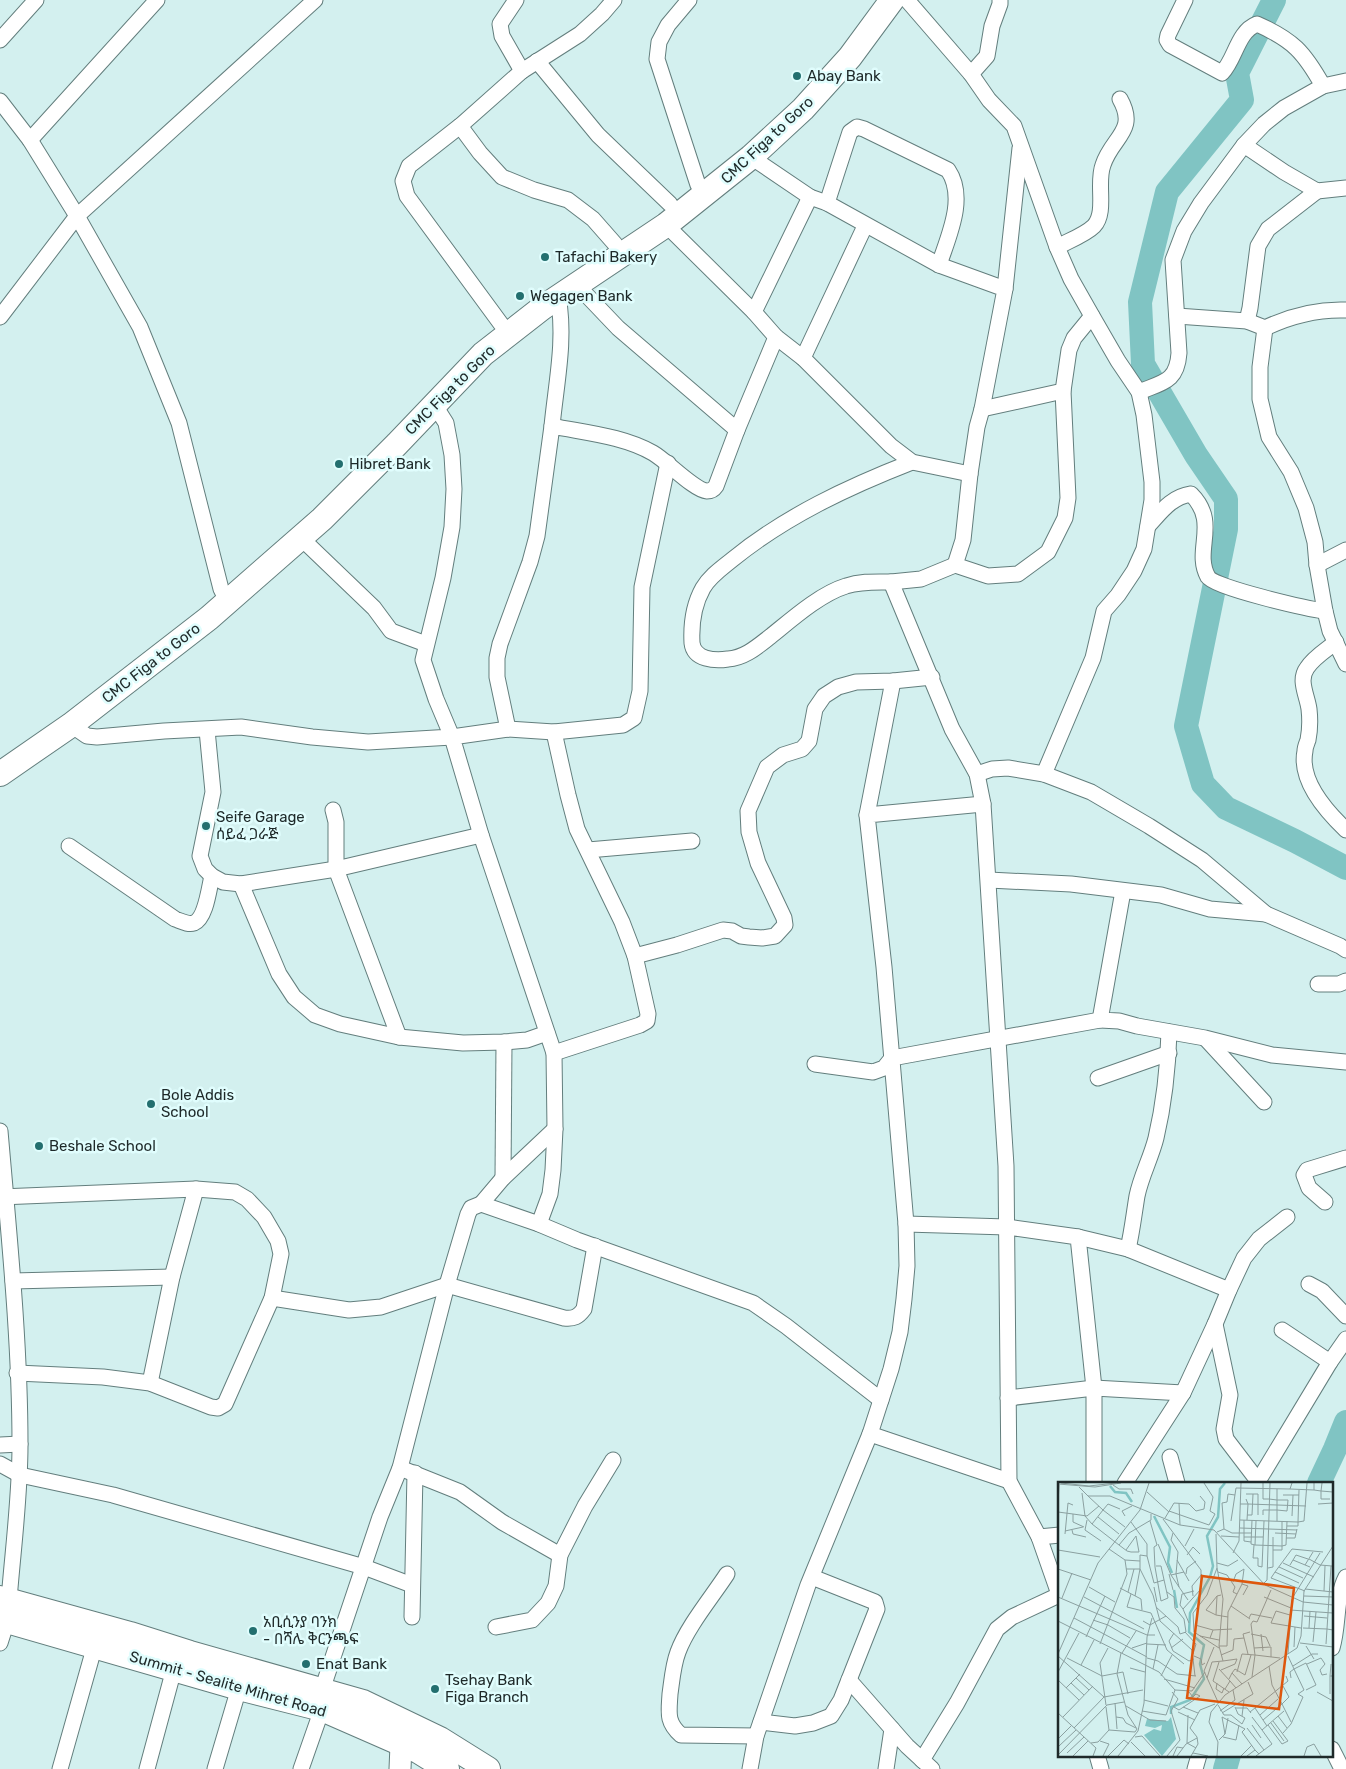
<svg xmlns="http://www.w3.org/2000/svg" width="1346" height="1769" viewBox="0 0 1346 1769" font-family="Rubik,'Noto Sans Ethiopic',sans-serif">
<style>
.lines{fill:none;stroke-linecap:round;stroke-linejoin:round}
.river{stroke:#80c4c3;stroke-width:24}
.street-casing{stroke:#637e7d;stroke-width:17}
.secondary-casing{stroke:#637e7d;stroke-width:23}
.primary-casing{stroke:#637e7d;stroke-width:26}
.street{stroke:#fff;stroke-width:15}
.secondary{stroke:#fff;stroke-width:21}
.primary{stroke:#fff;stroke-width:24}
.poi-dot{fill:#236f6f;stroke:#e0fdfd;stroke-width:2}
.labels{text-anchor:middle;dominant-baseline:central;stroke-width:5;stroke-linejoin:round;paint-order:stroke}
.poi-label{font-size:15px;fill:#1e2929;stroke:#e0fdfd;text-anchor:start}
.street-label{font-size:15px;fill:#1e2929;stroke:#e0fdfd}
.inset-river{fill:none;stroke:#80c4c3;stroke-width:2.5}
.inset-road{fill:none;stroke:#8ba0a0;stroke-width:1}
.view{fill:#de570d;fill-opacity:0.15;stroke:#de570d;stroke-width:2.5}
.inset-edge{fill:none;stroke:#1e2929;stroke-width:2.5}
</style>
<rect width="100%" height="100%" fill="#d3f0ef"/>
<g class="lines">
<!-- river -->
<g class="river">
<path d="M 1274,0 L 1237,73 L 1242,100 L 1167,192 L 1140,302 L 1143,364 L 1196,455 L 1226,499 L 1226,529 L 1186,726 L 1203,784 L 1226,808 L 1295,841 L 1346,868"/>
<path d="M 1319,1483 L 1335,1449 L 1346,1422"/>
<path d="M 1225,1769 L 1229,1755"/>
</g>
<defs>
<g id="street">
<path d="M 516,0 L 500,24 L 502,36 L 522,71"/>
<path d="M 689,0 L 668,25 L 659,42 L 657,59 L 698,185"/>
<path d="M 907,0 L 971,74 L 989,100 L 1014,126 L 1057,247 L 1071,279 L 1092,316 L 1118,361 L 1139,392 L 1144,415 L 1152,482 L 1152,500 L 1144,549 L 1134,571 L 1118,595 L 1104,611 L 1093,658 L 1044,774"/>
<path d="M 1185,0 L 1168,35 L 1167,40 L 1170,45 L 1222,73 C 1236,58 1237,32 1257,24 C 1293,40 1304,52 1323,86"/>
<path d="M 0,40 L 36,0"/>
<path d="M 537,61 L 598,135 L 670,204"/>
<path d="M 971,74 L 987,56 L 992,26 L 1000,4 L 1000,0"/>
<path d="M 0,101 L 30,140 L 77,216 L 140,327 L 179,423 L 221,589 L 227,601"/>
<path d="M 460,126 L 480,153 L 502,177 L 534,190 L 568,200 L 593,219 L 615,244"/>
<path d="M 30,140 L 157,0"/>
<path d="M 1244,145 L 1284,172 L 1317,191 L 1346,188"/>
<path d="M 751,157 L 810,197 L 827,203 L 939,265 L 1005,289 L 982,409 L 977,427 L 970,474 L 963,540 L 955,565"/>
<path d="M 827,203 L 850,132 L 857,127 L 864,129 L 948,170 C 967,198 948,237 939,265"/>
<path d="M 666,225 L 754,312 L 810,197"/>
<path d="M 1057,247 C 1068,241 1085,235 1094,226 C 1107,212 1096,183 1103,165 C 1112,137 1138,131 1120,99"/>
<path d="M 577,285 L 618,328 L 737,430 L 776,337"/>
<path d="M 1005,289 L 1020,148"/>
<path d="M 754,312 L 776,337 L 803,358 L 891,446 L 912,462 L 970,474"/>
<path d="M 1177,316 L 1247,321 L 1265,328 C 1290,316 1318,309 1346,310"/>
<path d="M 0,317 L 77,216 L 315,0"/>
<path d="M 1247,321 L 1250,308 L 1258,246 L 1268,229 L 1317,191"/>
<path d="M 501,324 L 407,196 L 403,181 L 409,166 L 460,126 L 522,71 L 580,34 L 602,14 L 614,0"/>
<path d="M 1265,328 L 1260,367 L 1260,399 L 1269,437 L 1291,472 L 1306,508 L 1315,542 L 1317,565 L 1325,611 L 1330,631 L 1346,664"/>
<path d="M 803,358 L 865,226"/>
<path d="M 1139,392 C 1163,382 1177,382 1179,353 L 1173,260 L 1184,231 L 1201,203 L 1244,145 L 1264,124 L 1284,108 L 1323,86 L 1346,81"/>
<path d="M 982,409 L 1063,391"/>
<path d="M 552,426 C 556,384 566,339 558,297"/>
<path d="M 1148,526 C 1161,512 1171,497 1191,494 C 1220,523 1193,550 1208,577 C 1215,588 1309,609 1325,611"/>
<path d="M 301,538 L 374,608 L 391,631 L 426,644"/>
<path d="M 1317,565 L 1346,550"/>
<path d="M 891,582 C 876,582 861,581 846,586 C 820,594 792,619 771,636 C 758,646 745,658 728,659 C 715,661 694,660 692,643 C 691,624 694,604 703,588 C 710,576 722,568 733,559 C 786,516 848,487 912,462"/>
<path d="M 1336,642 C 1326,650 1313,658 1307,668 C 1298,680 1307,695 1309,709 C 1310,718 1310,730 1308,740 C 1307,743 1305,747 1305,751 C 1299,780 1326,811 1346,830"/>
<path d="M 71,725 L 87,736 L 97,737 L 164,731 L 241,727 L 312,737 L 368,742 L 452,737 L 436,699 L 423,660 L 443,578 L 452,527 L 454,489 L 452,455 L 446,423 L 434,404"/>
<path d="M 508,729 L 497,677 L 497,658 L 500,644 L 530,562 L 537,536 L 552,426 C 586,433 623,436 653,453 C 667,461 694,490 707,491 C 712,491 714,489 716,486 L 737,430"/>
<path d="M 207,730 L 213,792 L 200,856 L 205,869 L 212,876 L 223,882 L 241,884 L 336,869 L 481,835"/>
<path d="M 977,774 L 992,769 L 1008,768 L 1044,774 L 1091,792 L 1149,826 L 1202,860 L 1266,914 L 1340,946 L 1346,950"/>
<path d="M 333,810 L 336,822 L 336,869 L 399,1037"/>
<path d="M 867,815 L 893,681"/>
<path d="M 69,846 L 175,919 C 181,921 188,925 194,923 C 206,918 209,888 212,876"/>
<path d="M 588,850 L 692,841"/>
<path d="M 989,880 L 1071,884 L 1161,895 L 1210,909 L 1266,914"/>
<path d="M 241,884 L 279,974 L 294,997 L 315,1015 L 340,1024 L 399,1037 L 463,1043 L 504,1042 L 527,1040 L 547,1033"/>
<path d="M 1123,891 L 1100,1020 L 1119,1021 L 1137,1026 L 1205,1038 L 1272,1055 L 1346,1062"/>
<path d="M 635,956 L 677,945 L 723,930 L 732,931 L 741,936 L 749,937 L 762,938 L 775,936 L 785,925 L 784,918 L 758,863 L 749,832 L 748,811 L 767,767 L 783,755 L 802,749 L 809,741 L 815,709 L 824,696 L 838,687 L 856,682 L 893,681 L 932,677"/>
<path d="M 1318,984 L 1339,984 L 1346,981"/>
<path d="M 1206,1039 L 1264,1102"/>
<path d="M 554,1053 L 640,1025 L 647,1021 L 648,1014 L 635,956 L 622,922 L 577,829 L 568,795 L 554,732"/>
<path d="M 815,1064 L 873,1072 L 884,1068 L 892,1058 L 1100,1020"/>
<path d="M 1098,1078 L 1169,1053"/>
<path d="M 0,1131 C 9,1236 20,1341 20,1445 C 20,1497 13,1549 9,1600"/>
<path d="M 503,1178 L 504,1042"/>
<path d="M 0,1197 L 196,1189 L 235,1192 L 247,1199 L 264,1217 L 278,1241 L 281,1254 L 272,1298 L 225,1404 L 218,1408 L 211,1407 L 150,1383 L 103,1377 L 17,1373"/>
<path d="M 1325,1202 L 1309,1188 L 1304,1175 L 1307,1170 L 1346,1158"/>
<path d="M 481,1204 L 503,1178 L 555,1129"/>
<path d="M 539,1224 L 577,1240 L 753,1303 L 786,1326 L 881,1400"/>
<path d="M 906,1224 L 1007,1227 L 1078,1237 L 1094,1388 L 1094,1483"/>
<path d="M 1078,1237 L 1128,1249 L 1229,1290 L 1215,1324 L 1183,1393 L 1125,1483"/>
<path d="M 1128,1249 C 1132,1232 1134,1214 1137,1196 C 1141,1176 1151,1158 1156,1138 C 1164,1104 1168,1067 1169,1032"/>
<path d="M 13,1281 L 172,1277"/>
<path d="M 1309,1284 L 1322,1291 L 1346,1316"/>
<path d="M 1229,1290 L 1244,1258 L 1259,1239 L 1287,1217"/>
<path d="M 272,1298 L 349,1310 L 381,1307 L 447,1285 L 564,1318 C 574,1319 578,1317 584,1309 L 595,1246"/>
<path d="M 1215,1324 L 1230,1395 L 1224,1429 L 1226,1439 L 1258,1481"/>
<path d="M 1282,1330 L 1330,1362"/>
<path d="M 150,1383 L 172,1277 L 196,1189"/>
<path d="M 1008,1398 L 1094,1388 L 1183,1393"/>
<path d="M 870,1434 L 1009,1481"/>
<path d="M 0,1445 L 20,1444"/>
<path d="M 1170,1457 L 1177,1483"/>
<path d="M 0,1464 L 20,1475 L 113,1495 L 364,1567 L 412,1585"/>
<path d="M 400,1468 L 460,1492 L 502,1522 L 560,1555"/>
<path d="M 1257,1483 L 1330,1362 L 1346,1339"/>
<path d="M 1039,1537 L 1060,1535"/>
<path d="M 727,1574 C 712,1597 687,1627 678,1652 C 673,1665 672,1680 670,1694 C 669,1712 666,1722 681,1735 L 756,1736"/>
<path d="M 1060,1597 L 1039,1537 L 1009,1481 L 1006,1166 L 983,804 L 977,774 L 952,729 L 891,582 L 921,579 L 955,565 L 988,576 L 1018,574 L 1048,552 L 1065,518 L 1068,498 L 1063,391 L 1069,350 L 1074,338 L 1092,316"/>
<path d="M 412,1617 L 415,1473"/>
<path d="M 496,1627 L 532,1620 L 548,1603 L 556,1586 L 560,1555 L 585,1506 L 613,1460"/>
<path d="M 0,1643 L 7,1621"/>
<path d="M 1332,1648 C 1339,1625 1335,1598 1346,1577"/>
<path d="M 849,1680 L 907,1746 L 932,1769"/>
<path d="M 322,1690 L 380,1517 L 400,1468 L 447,1285 L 468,1214 L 471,1208 L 481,1204 L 539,1224 L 550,1194 L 553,1170 L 555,1129 L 554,1053 L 481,835 L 452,737 L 508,729 L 554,732 L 623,725 L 634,718 L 640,691 L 642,587 L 668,463"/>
<path d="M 761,1722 L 795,1726 L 813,1723 L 831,1716 L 841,1700 L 877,1609 L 875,1602 L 812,1577"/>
<path d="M 1332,1749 L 1342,1769"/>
<path d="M 1097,1755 L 1101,1769"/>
<path d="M 922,1760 L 957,1703 L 997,1629 L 1012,1617 L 1059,1595"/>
<path d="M 60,1769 L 95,1645"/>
<path d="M 147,1769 L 174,1669"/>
<path d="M 215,1769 L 239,1688"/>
<path d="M 301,1769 L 322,1709"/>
<path d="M 750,1769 L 756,1736 L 808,1585 L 870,1434 L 891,1369 L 900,1332 L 904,1299 L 907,1266 L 906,1224 L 884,967 L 867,815 L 983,804"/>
<path d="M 886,1769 L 892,1729"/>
<path d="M 1195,1769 L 1199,1755"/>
</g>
<path id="secondary" d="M 400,1769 L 401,1745"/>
<g id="primary">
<path d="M 0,774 L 71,725 L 209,618 L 322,519 L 397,444 L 483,354 L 542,308 L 666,225 L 751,157 L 803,109 L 831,78 L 850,57 L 892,0"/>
<path d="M 0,1598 L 130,1634 L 190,1653 L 363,1702 L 440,1739 L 488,1769"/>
<path d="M 0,1619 L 239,1688 L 322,1709 L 418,1751 L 447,1769"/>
</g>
</defs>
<!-- street casing -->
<use href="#street" class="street-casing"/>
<!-- secondary casing -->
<use href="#secondary" class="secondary-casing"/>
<!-- primary casing -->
<use href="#primary" class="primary-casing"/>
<!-- street -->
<use href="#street" class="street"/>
<!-- secondary -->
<use href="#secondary" class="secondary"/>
<!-- primary -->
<use href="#primary" class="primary"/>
</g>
<!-- markers -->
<g class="poi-dot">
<circle cx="797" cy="76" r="5"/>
<circle cx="545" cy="257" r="5"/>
<circle cx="520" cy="296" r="5"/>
<circle cx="339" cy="464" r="5"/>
<circle cx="206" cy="826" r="5"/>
<circle cx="151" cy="1104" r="5"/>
<circle cx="39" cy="1146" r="5"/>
<circle cx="253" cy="1631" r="5"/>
<circle cx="306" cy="1664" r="5"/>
<circle cx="435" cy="1689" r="5"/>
</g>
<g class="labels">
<!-- poi labels -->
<g class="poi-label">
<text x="807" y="76">Abay Bank</text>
<text x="555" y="257">Tafachi Bakery</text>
<text x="530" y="296">Wegagen Bank</text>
<text x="349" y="464">Hibret Bank</text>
<text x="216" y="817">Seife Garage<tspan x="216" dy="17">ሰይፈ ጋራጅ</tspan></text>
<text x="161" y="1095">Bole Addis<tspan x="161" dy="17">School</tspan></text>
<text x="49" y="1146">Beshale School</text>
<text x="263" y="1622">አቢሲንያ ባንክ<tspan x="263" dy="17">- በሻሌ ቅርንጫፍ</tspan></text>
<text x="316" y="1664">Enat Bank</text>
<text x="445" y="1680">Tsehay Bank<tspan x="445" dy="17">Figa Branch</tspan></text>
</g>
<!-- street labels -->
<g class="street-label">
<text transform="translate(767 140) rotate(-43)">CMC Figa to Goro</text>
<text transform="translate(450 390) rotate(-45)">CMC Figa to Goro</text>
<text transform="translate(151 663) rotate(-38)">CMC Figa to Goro</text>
<text transform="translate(228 1684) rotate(16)">Summit - Sealite Mihret Road</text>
</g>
</g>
<!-- overview -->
<g transform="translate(1058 1482)">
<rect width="275" height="275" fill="#d3f0ef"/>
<path d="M 113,235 L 118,257 L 104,274 L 86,253 L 96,247 L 103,249 L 104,243 L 97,246 L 87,244 L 89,237 L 110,239 Z" fill="#82c6c5"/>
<path class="inset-river" d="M 52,4 L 57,10 L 68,11 L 74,20M 96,34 L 112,65 L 110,81 L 114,91M 116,108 L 119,126M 113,232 L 113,225 L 132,218 L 146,197 L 142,182 L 146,163 L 131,150 L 132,131 L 152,95 L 155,84 L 149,54 L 160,35 L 162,7 L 167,1"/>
<path class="inset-road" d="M 3,1 L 31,4 L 58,1M 205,1 L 205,17 L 211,17 L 219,18 L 230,18 L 229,29 L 219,28 L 219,7M 264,1 L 263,9 L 275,10M 0,2 L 37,5 L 63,1M 55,3 L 61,7 L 73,7 L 75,12M 21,5 L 30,14 L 52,14 L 122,43 L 156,48 L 207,103 L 245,120 L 275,123M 232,7 L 256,8 L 256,1M 256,8 L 263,9 L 263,17 L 272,17M 89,10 L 111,30M 24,11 L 27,34 L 34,42 L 61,63 L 69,69 L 73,70 L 81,70 L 78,54 L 68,68M 188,12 L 200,12 L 200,33M 225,13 L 241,13M 30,14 L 45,28 L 34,42M 188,17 L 190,22 L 248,24M 121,21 L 122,43M 0,22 L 1,3M 182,22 L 190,22 L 189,38M 260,22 L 275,21M 62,27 L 50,22 L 45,28 L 67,45M 111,29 L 151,43 L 157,32 L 152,29 L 155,15 L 146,1M 0,30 L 15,32 L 15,40 L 26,45M 15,32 L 29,34 L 41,24M 189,33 L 194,33 L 195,12M 205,33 L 205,28 L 219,28 L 219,39M 67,34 L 64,29 L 74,24M 234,34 L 235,13M 40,35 L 61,52M 107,36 L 116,21 L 131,22 L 138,29 L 146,27 L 147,20 L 142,14M 105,37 L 143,88 L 143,107 L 125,127 L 131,141M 29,38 L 27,48 L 43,59M 182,38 L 240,40 L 241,8M 186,38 L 186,59 L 193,60M 194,38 L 193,62 L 197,63M 92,39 L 99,63 L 96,65 L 97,85 L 103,119 L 110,116 L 103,84 L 98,84M 173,39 L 178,6 L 232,7 L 234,1M 198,39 L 197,63 L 224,64 L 228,63 L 229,39M 73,40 L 89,62 L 89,74 L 82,73M 229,44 L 240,44 L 240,40 L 246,39 L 249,1M 182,46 L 239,48M 166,47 L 174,51 L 193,51M 14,48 L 15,52 L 28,55M 7,49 L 25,45M 159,50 L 166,47 L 164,21 L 169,20 L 170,12 L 177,13M 115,51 L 113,58 L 120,70 L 118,92 L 121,105 L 130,118M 217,51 L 238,52M 7,52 L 10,21 L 15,23M 163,54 L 181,55M 186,55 L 205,55M 228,56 L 237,56 L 239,47M 100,62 L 113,93M 61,63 L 71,51 L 93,38 L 93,32M 196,63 L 195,76 L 200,76M 127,64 L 136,47M 0,68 L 42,75M 215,68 L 224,68 L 224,39M 175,71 L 181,59 L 183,1M 129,73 L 135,65 L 142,72M 89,74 L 96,101 L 106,98M 200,76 L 200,84 L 204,85 L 206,39M 251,77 L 262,83 L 274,84M 67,78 L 82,79M 119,78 L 131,99M 235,78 L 252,85M 159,81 L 170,84 L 180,78M 225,81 L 256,95M 232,83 L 238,73 L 250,77M 247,83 L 255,70M 221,85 L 245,96M 159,86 L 149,113 L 135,131 L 136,150 L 161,166M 210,86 L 215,85 L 215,55M 0,87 L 33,98M 68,87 L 82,87 L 82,73M 160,90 L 169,93 L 177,105 L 175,110 L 179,112M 217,90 L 234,67 L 265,70M 111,92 L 115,108M 128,92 L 129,86 L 138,79M 175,100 L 178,92 L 186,87M 206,101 L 209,98 L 212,1M 241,101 L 217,90 L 213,96 L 247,109M 184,102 L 190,104 L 185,113M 31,105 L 57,120M 96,105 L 99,120M 121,105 L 113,93 L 126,90M 62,106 L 83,117 L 84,128M 247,107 L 275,110M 266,109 L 267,84M 70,110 L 76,87M 109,110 L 116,115 L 117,126 L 126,137 L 128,150 L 122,152M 73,112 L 69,125 L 93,131 L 109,168 L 126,182M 163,113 L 159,114 L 158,133 L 170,135M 77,114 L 82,87 L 95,113 L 102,139 L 134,168 L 137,194M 135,114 L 134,104 L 144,92M 246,114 L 275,115M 0,115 L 89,153 L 97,153M 26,115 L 86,147M 206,115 L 233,126M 235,115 L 262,71M 4,116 L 14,91M 173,124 L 192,137M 98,125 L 120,145 L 122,152M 125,127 L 122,123 L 124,112 L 136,109M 232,128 L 275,131M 158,133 L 148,128 L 159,114M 232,133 L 218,129 L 213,141 L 243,146M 246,134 L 269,136M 16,136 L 89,175M 191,136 L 193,132 L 214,136M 35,138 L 50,143M 0,139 L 101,190 L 117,208 L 134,209 L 147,190M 85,139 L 92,143 L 108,134M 50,143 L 72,156M 137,143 L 155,148 L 152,156M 245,146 L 269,147 L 273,84M 251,146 L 252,129M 155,148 L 174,147M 127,150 L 138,162 L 135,172M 116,151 L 111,159 L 115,169 L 131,179 L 136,177M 193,152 L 208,155 L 212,164M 203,152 L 205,169M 142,154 L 161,158M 28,155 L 47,114M 255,160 L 258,130M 242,161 L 275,165M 42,162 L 69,92 L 67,78 L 51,67M 89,162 L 108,163M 268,162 L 269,147 L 275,148M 161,164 L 169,164 L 170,130 L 184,102 L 186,87M 248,164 L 256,177M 156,165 L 146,189 L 160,220M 236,165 L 237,145M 74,166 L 89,161M 113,166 L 125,157M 196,166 L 213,165 L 213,175M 63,171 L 59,192 L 70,233 L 79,247M 64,171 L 78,149M 0,172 L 40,81 L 82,28 L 91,1M 190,172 L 185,152 L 192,150M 230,172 L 234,117M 163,173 L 175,168 L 176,157 L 186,156M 0,174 L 46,215M 136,174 L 143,177 L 144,183 L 147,181M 230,174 L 236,187 L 232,190 L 233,196M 9,176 L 44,194 L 65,190 L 70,212M 89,176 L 100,179 L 119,192 L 138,194M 161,180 L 155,199 L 171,210M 249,182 L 263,176 L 267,182 L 262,188 L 264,193 L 269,192M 273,182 L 272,194 L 275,194M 23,183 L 36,158M 235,184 L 254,172 L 260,172M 72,186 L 87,190M 95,187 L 100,163M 161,187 L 172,199M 163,188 L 177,182 L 179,177 L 165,179M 0,190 L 21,151M 179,190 L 184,172 L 197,173 L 193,142 L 195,139 L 199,140 L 213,108M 174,191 L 177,187 L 187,193 L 193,173M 103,194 L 114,173M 194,195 L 197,173 L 222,176M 18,196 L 31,208M 149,196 L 154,180 L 165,179 L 161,164 L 165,117 L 159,86 L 158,52M 106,197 L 137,206M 171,197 L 174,191 L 184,202M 0,198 L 21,218M 13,201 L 26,213M 159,201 L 158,207 L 164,211 L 166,206M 225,204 L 231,215 L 224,222 L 233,240M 8,206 L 22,192M 167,207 L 172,199 L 178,206M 131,210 L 135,215 L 138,212 L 142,214M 259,210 L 275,219M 272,212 L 272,194M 86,218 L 110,224M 57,221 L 59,247M 48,223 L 42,181 L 50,166M 160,223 L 166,233 L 173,233 L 184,242 L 187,236 L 180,232 L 177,225M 68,224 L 92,238 L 108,239M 48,225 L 51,248M 116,225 L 121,228 L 142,214M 125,225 L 140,231M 178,226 L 189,226 L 193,231M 197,226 L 209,244M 84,229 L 108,233 L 117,208M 113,229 L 120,217 L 114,210M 162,229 L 177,218 L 175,208M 120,230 L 137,238M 192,230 L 230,199 L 228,194M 0,231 L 38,266 L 35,274M 164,231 L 195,212 L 190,200M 130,233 L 129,261 L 138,266M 202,233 L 220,217M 184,234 L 186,218M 220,234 L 229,246M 5,235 L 35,204M 58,235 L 65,236 L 68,241 L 78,246M 164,235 L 187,247 L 184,250 L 197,268M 194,235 L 204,248M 205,238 L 224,222 L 214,203 L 211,184M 213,241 L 226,259M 194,243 L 203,256M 210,243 L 224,262 L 230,259 L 215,239M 16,246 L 46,215 L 85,208M 189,246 L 206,268M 225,251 L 233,242 L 245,215 L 240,212 L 246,208 L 236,187 L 248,181 L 258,203 L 248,208M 167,252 L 170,236M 77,255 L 84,254 L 102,274M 165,255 L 178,258 L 181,243M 0,257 L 13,244M 161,258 L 167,252 L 164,235M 42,259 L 51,262 L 45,274M 73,260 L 87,274M 33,261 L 40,260 L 51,248 L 77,250 L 79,247M 1,264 L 18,248M 9,271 L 26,255M 135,271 L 150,274M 1,272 L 49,223 L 66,220M 15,274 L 30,259M 50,274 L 66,258 L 71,262M 60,274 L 80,249 L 86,221 L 89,155 L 94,136M 109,274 L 122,258 L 113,229M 115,274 L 119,265 L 125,266M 119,274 L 128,262 L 139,256M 133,274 L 140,262 L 139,255 L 132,246 L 142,228 L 157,222M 159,274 L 160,260 L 151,240 L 153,230 L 167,213 L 239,166 L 243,154 L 246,109 L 275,64M 183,274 L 194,263M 189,274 L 197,268 L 201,272M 198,274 L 214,262 L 204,248 L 226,229M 246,274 L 249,265 L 256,262 L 263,274"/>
<path class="view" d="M 144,94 L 236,106 L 221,227 L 129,216 Z"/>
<rect width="275" height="275" class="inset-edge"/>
</g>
</svg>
